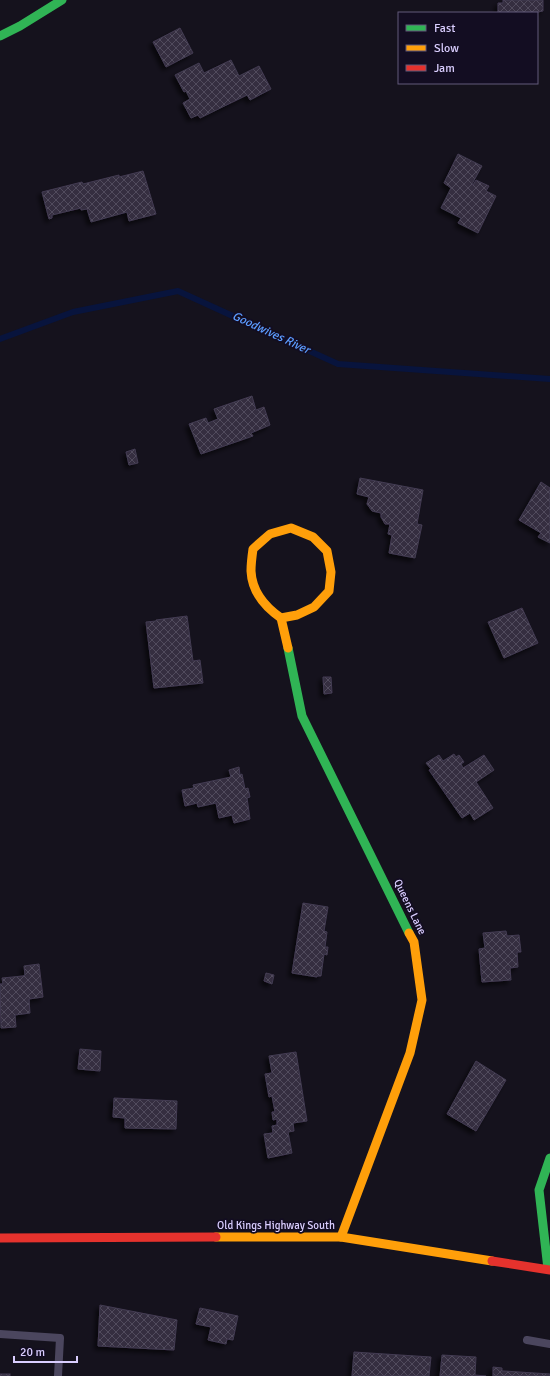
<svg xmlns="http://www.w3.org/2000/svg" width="550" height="1376" viewBox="0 0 550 1376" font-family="Signika,sans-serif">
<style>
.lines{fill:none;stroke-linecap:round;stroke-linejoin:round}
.stream{stroke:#08143d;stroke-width:6}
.building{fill:url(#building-cross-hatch);stroke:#433b52;filter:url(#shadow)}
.lane{stroke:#4b465e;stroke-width:8}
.fast{stroke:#30b455;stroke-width:9}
.slow{stroke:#ff9f0a;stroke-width:9}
.jam{stroke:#e5322d;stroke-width:9}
.labels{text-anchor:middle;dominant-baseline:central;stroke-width:3.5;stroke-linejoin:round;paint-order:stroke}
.street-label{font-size:11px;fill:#daceff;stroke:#130d22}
.water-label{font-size:12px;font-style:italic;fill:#5c9dff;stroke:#130d22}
</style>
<defs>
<pattern id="building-cross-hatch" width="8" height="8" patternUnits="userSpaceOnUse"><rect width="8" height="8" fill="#342f40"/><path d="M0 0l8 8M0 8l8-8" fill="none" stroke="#514c5d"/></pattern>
<filter id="shadow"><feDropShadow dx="-3.5" dy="3.5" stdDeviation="2" flood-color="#0009"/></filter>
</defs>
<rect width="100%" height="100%" fill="#15121d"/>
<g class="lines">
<!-- stream -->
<path class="stream" d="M 0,339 L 73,312 L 178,291 L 338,364 L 550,379"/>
</g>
<!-- building -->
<g class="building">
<path d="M 503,0 L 543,0 L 543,11 L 533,13 L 498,13 L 498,3 L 503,3 Z"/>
<path d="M 180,28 L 193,53 L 166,67 L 153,42 Z"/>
<path d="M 231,60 L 239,76 L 259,66 L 271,89 L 250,100 L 247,95 L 200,118 L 198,115 L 191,118 L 183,103 L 190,99 L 186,91 L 184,92 L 175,75 L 199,63 L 204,73 Z"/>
<path d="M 458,154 L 482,166 L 472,184 L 473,185 L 476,180 L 489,186 L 486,191 L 496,196 L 478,233 L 458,223 L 461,218 L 441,208 L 451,188 L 444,183 Z"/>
<path d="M 143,171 L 156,214 L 129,221 L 127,212 L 91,222 L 87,209 L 81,210 L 81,208 L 52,215 L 52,218 L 49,219 L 42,192 L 82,182 L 83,184 L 119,175 L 119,177 Z"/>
<path d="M 252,396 L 256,410 L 264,407 L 270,425 L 251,433 L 253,436 L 201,454 L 189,424 L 206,418 L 208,423 L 218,419 L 214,409 Z"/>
<path d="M 135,449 L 138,463 L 129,465 L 126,452 Z"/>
<path d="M 360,478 L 423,490 L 417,524 L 422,525 L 415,558 L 389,553 L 392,535 L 388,534 L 390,524 L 385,524 L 381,517 L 381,513 L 372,511 L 367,504 L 369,497 L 357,494 Z"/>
<path d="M 541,482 L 550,488 L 550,543 L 538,537 L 541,533 L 519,520 Z"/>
<path d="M 522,608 L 538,643 L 504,658 L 488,622 Z"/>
<path d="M 187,616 L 193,661 L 200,660 L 203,683 L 154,688 L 146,622 L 156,621 L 156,620 Z"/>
<path d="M 323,677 L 331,677 L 332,693 L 324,694 Z"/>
<path d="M 454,754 L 456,757 L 459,755 L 464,762 L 461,764 L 463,768 L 484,755 L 494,770 L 476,782 L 493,808 L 474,820 L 470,813 L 462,818 L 429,770 L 431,769 L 426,763 L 439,755 L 443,761 Z"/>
<path d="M 239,767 L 240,775 L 242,774 L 245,789 L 248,788 L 250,797 L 247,798 L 250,819 L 234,823 L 232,815 L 219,818 L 216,803 L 198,807 L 197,803 L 185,806 L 182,790 L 194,788 L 193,785 L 231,777 L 229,770 Z"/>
<path d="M 303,903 L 328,907 L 324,931 L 327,932 L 325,947 L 328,947 L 327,955 L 324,954 L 321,976 L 317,976 L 317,977 L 292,973 Z"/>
<path d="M 506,931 L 507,936 L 519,935 L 521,952 L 517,952 L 518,967 L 510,968 L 511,980 L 482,982 L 479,949 L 485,948 L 483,933 Z"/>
<path d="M 39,964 L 43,997 L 29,999 L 30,1013 L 15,1015 L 16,1027 L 1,1028 L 0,984 L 3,984 L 2,978 L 23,976 L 25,975 L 24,966 Z"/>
<path d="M 266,973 L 274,975 L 272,984 L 264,981 Z"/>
<path d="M 80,1049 L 101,1051 L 100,1071 L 78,1069 Z"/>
<path d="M 296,1052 L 307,1121 L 293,1123 L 294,1131 L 288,1132 L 292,1153 L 268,1158 L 264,1134 L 273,1133 L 272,1126 L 277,1125 L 277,1119 L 273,1120 L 272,1112 L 275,1112 L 272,1096 L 269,1097 L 265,1074 L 272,1073 L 269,1056 Z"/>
<path d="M 476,1061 L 506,1080 L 476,1131 L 447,1114 Z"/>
<path d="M 114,1098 L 177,1101 L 176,1129 L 125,1128 L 125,1118 L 113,1117 Z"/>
<path d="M 100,1305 L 177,1320 L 174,1350 L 98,1346 Z"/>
<path d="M 200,1308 L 238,1316 L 233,1340 L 227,1339 L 226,1344 L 208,1340 L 211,1327 L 196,1324 Z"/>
<path d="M 354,1352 L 431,1357 L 429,1376 L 352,1376 Z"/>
<path d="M 442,1355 L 476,1357 L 475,1375 L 486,1376 L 440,1376 Z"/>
<path d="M 493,1367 L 502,1368 L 502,1371 L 504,1371 L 550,1374 L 550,1376 L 493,1376 Z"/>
<rect x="0" y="1374" width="10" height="2"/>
</g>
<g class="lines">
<!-- lane -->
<g class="lane">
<path d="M 0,1334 L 60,1338 L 58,1376"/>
<path d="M 527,1340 L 550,1344"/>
</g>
<!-- fast -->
<g class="fast">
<path d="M 0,36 L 20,26 L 62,0"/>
<path d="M 288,648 L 302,716 L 409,933"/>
<path d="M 548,1269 L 539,1190 L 550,1158"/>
</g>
<!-- slow -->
<g class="slow">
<path d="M 281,618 L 297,615 L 314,607 L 329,591 L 331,572 L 327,551 L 313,537 L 291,528 L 270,534 L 253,549 C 252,556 251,564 251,571 C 252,592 265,607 281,618 L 288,648"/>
<path d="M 216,1237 L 341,1237 L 492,1261"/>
<path d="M 341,1237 L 410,1053 L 422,1000 L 414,942 L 409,933"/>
</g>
<!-- jam -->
<g class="jam">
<path d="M 0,1238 L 216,1237"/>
<path d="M 492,1261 L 550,1270"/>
</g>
</g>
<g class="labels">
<!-- street labels -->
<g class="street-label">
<text transform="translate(410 907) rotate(64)">Queens Lane</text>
<text x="276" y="1225">Old Kings Highway South</text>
</g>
<!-- water labels -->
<g class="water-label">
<text transform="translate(271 333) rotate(25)">Goodwives River</text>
</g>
</g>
<!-- legend -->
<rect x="398" y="12" width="140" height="72" fill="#130d22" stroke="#635a7a"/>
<rect x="406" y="25" width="20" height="6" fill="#30b455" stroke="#635a7a"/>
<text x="434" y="32" font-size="12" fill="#daceff">Fast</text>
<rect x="406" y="45" width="20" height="6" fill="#ff9f0a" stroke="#635a7a"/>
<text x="434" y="52" font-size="12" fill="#daceff">Slow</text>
<rect x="406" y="65" width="20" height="6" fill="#e5322d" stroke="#635a7a"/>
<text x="434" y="72" font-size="12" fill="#daceff">Jam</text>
<!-- scale -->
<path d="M14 1356v6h63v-6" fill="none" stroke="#daceff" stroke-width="2"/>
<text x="20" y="1356" font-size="12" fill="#daceff" stroke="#130d22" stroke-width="3" paint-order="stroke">20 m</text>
</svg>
